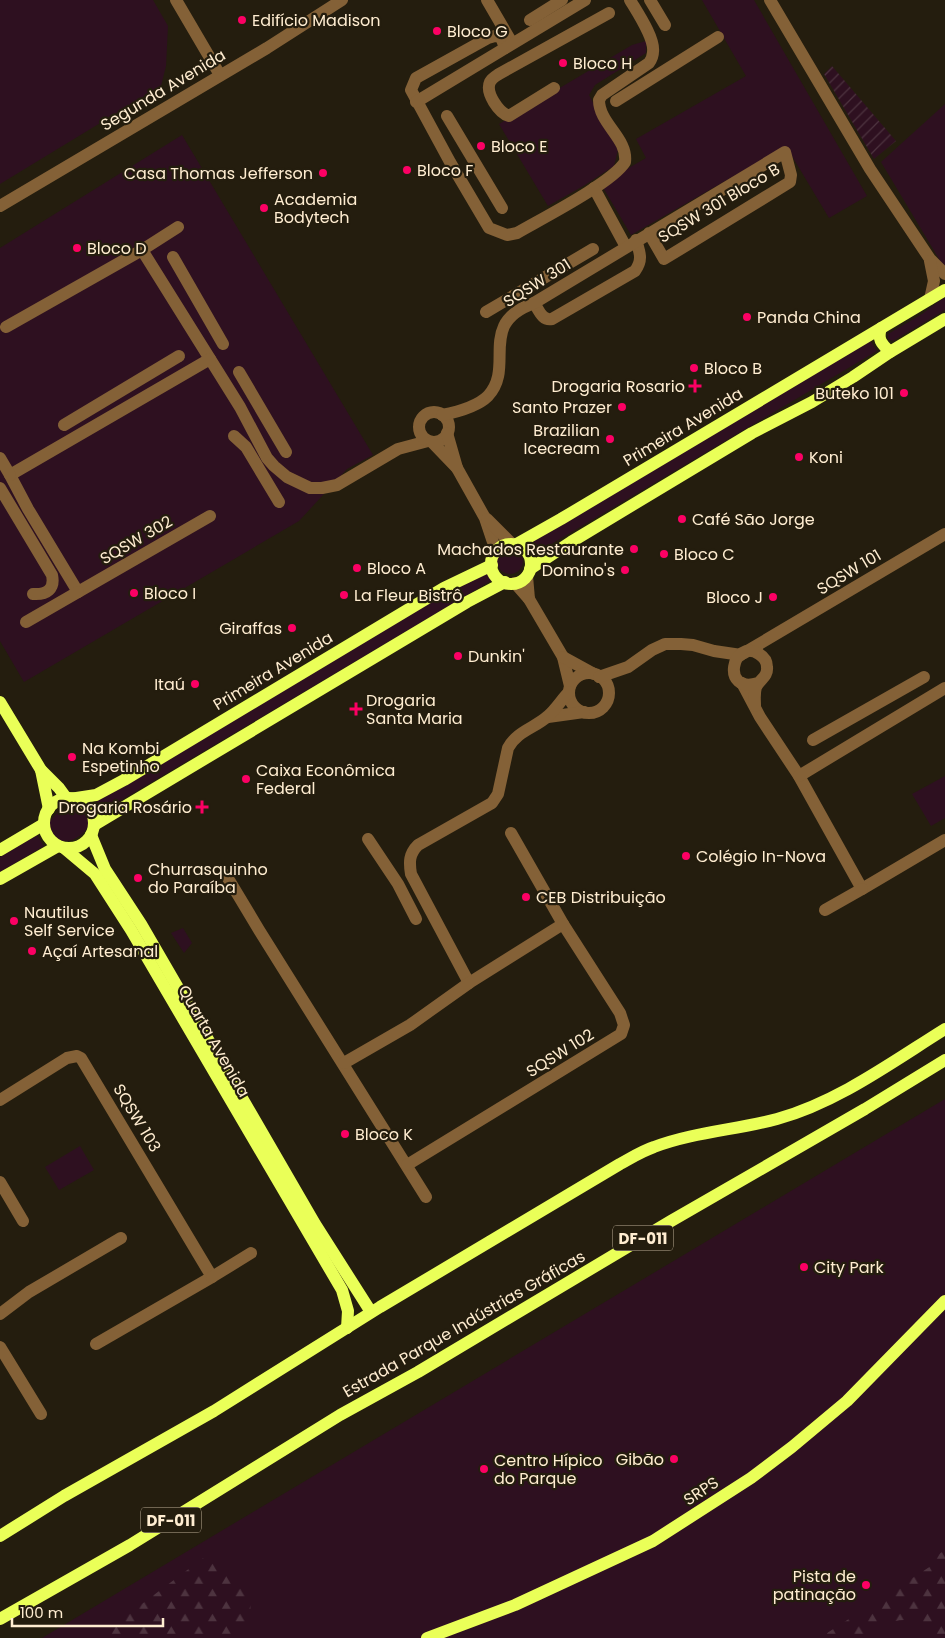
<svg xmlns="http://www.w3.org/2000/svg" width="945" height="1638" viewBox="0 0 945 1638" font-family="Poppins,sans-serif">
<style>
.green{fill:#2e1020}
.forest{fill:url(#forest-firs)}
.garden{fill:url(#garden-furrows)}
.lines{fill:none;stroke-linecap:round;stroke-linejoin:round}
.minor{stroke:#846137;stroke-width:12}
.major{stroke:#eaff58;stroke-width:12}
.poi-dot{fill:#fc0064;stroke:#241d0e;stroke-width:2}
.labels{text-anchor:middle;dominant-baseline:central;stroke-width:4.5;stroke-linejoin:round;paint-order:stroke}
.shield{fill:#241d0e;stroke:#bdaf96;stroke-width:1}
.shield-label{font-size:15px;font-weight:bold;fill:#ffedd1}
.poi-label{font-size:16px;fill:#ffedd1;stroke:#241d0e;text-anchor:start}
.street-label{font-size:16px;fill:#ffedd1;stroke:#241d0e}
</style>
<defs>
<pattern id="forest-firs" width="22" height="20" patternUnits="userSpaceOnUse" patternTransform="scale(1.25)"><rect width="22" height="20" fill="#2e1020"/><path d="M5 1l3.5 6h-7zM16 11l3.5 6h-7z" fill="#4d333f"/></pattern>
<pattern id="garden-furrows" width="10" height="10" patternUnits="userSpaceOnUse" patternTransform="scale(1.25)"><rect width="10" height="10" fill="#2e1020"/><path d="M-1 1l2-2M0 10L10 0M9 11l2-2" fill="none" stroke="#4d333f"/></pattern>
</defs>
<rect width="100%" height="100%" fill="#241d0e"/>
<!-- green -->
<g class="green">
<path d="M 0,0 L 153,0 L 168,26 L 166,66 L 161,86 L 0,184 Z"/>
<path d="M 702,0 L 754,0 L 867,196 L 829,218 L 786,146 L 631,235 L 601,184 L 646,158 L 636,139 L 746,76 Z"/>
<path d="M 646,41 L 646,53 L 595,85 L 589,95 L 618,150 L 614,166 L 585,185 L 548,206 L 499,124 L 632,45 Z"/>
<path d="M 945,104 L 945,269 L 881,162 Z"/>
<path d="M 182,135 L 373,455 L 347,469 L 299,521 L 24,682 L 0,641 L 0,248 Z"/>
<path d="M 945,297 L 945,310 L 893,341 L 888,339 L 888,334 L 922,314 Z"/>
<path d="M 870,340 L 877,351 L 533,555 L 527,544 Z"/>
<circle cx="510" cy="561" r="13"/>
<path d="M 487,567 L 494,579 L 103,811 L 96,800 Z"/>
<path d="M 945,776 L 945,818 L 931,826 L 912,794 Z"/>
<path d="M 75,805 C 111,809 77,853 56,838 C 50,834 48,828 50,821 L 58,812 Z"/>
<path d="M 37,835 L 44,846 L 0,872 L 0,857 Z"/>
<path d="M 183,928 L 192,943 L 184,953 L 171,933 Z"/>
<path d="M 945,1099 L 945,1638 L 42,1638 Z"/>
<path d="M 80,1146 L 94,1170 L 59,1190 L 45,1167 Z"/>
</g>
<!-- forest -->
<g class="forest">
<path d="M 945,1550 L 945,1638 C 925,1638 926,1625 911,1621 C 897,1617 882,1625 875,1638 L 815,1638 L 824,1635 L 931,1566 L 936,1556 Z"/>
<path d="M 210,1553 L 230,1566 L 251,1598 L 250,1617 L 240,1632 L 232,1638 L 89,1638 L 115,1624 Z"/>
</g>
<!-- garden -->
<path class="garden" d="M 832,66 L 896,141 L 874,159 L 824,74 Z"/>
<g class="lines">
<!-- minor -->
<g class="minor">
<path d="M 176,0 L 220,75"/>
<path d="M 487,0 L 512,43"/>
<path d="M 650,0 L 665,25"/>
<path d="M 770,0 L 870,169 L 930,259 L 945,274"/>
<path d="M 530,20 L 562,0"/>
<path d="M 505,48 L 501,37 L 495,36 L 488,38 L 416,78 L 411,90 L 450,162 L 489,228 L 507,235 L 517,233 C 541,219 612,183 625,162 C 628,138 599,124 599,100 L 602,95 L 649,63 C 651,60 653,56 653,52 C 655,38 637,12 630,0"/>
<path d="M 554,88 L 509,116 C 499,113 485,93 490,82 C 492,78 496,76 499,74 L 609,13"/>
<path d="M 616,101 L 718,37"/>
<path d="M 416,102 L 585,0"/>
<path d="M 447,116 L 502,208"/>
<path d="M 594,188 L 626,247"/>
<path d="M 0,206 L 267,48 L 342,0"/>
<path d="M 142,250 L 240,407 L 267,458 L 274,466 L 287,477 L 310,488 L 322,488 L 337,485 L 398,449 L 428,441"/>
<path d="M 173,257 L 223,344"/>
<path d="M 930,299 L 934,281 L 930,261"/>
<path d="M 534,303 C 539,310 542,321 552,319 L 635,271 C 643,260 640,253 636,240"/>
<path d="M 486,312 L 593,249"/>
<path d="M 6,327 L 142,250 L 178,227"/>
<path d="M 210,359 L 10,475 L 28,509 L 78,592 L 210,516"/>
<path d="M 239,372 L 286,452"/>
<circle cx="434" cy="427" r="15"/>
<path d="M 442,415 C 457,412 477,407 488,396 C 516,366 476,324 534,303 L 785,152 L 791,175 L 790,182 L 664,259 L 649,233"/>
<path d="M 64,425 L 179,356"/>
<path d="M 447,433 L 457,468"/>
<path d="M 234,436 L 246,447 L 279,502"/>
<path d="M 432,442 L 457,468 L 485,518 L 496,551"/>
<path d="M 0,458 L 10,475"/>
<path d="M 0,488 L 52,575 C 55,589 47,595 33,594"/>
<path d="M 487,519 L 512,544"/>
<path d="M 527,576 L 529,599"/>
<path d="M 515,583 L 529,599 L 563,657 L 570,686"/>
<path d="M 26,622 L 78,592"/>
<path d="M 744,653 L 945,534"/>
<path d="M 563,657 L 594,674"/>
<circle cx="589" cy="693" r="20"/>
<path d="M 599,677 L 628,667 L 652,650 L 665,644 L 681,644 L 693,645 L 714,651 L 741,655"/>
<path d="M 742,683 L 760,717 L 799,776 L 862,889 L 945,840"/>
<path d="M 755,706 C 755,700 754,693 756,687 C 760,679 768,677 767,667 C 767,662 764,657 759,654 C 732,637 720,695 758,683"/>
<path d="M 548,717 L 584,712"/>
<path d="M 813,740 L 924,677"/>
<path d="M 799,776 L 945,688"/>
<path d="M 368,839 L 398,884 L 416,919"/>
<path d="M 226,875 L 259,930 L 426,1197"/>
<path d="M 825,910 L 862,889"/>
<path d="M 469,983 L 411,874 C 409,862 409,854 418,845 L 492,803 L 498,794 L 508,748 C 517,731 535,728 548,716 C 556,709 562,699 569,692"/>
<path d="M 344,1063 L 410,1025 L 469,983 L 563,924 L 511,833"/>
<path d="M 0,1100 L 67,1058 L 77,1056 L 81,1058 L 212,1277 L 96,1344"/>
<path d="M 407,1165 L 621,1034 L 624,1025 L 620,1013 L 563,924"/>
<path d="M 0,1182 L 23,1221"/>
<path d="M 212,1277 L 251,1253"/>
<path d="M 0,1314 L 29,1292 L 121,1238"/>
<path d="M 0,1347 L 41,1414"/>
</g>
<!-- major -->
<g class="major">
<path d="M 881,328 C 877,340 882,344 890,352"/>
<circle cx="511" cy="564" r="20"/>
<path d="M 515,545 L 561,519 L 945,290"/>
<path d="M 530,569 L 571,542 L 752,433 L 812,402 L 853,377 L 890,352 L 945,319"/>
<path d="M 0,702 L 41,770 L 59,788 L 67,799"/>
<path d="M 41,770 L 49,809"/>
<circle cx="69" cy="823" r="25"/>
<path d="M 70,799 L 96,795 L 124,780 L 444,588 L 492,565"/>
<path d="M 94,825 L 467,602 L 505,582"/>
<path d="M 91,835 L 105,869 L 141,924 L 315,1224 L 371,1312"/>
<path d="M 64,848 L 95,874 L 131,930 L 342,1290 L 348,1311 L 347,1328"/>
<path d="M 0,850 L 44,824"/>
<path d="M 0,879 L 58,846"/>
<path d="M 0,1536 L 64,1496 L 214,1411 L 380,1307 L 620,1164 C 631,1158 642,1151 654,1147 C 694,1132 736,1130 777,1119 C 838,1102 892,1062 945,1029"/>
<path d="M 0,1619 L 130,1545 L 340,1415 L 418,1372 L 671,1221 L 865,1109 L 945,1060"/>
<path d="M 427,1638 L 515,1605 L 653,1541 L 751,1478 L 792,1447 L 847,1401 L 945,1301"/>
</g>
</g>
<!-- markers -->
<g class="poi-dot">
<circle cx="242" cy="20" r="5"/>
<circle cx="437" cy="31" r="5"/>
<circle cx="563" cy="63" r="5"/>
<circle cx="481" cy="146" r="5"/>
<circle cx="407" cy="170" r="5"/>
<circle cx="323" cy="173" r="5"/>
<circle cx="264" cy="208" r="5"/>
<circle cx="77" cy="248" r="5"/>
<circle cx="747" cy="317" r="5"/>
<circle cx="694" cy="368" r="5"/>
<path d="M692.5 378.5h5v5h5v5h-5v5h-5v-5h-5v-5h5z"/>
<circle cx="904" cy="393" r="5"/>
<circle cx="622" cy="407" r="5"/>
<circle cx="610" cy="439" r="5"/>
<circle cx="799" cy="457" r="5"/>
<circle cx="682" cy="519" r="5"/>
<circle cx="634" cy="549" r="5"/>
<circle cx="664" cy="554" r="5"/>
<circle cx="357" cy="568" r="5"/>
<circle cx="625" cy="570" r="5"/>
<circle cx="134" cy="593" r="5"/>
<circle cx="344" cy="595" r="5"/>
<circle cx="773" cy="597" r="5"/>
<circle cx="292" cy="628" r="5"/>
<circle cx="458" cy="656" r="5"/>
<circle cx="195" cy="684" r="5"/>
<path d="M353.5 701.5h5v5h5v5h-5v5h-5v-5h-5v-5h5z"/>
<circle cx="72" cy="757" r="5"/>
<circle cx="246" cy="779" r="5"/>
<path d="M199.5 799.5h5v5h5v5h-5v5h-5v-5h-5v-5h5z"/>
<circle cx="686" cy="856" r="5"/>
<circle cx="138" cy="878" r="5"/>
<circle cx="526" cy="897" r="5"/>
<circle cx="14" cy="921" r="5"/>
<circle cx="32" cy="951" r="5"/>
<circle cx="345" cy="1134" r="5"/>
<circle cx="804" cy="1267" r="5"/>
<circle cx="674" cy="1459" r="5"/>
<circle cx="484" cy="1469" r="5"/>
<circle cx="866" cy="1585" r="5"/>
</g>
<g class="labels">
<!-- shield labels -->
<g class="shield">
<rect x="613" y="1225.5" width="60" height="25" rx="4"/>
<rect x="141" y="1507.5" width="60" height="25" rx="4"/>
</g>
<g class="shield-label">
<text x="643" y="1238">DF-011</text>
<text x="171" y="1520">DF-011</text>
</g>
<!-- poi labels -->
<g class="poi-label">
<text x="252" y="20">Edifício Madison</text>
<text x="447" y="31">Bloco G</text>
<text x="573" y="63">Bloco H</text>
<text x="491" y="146">Bloco E</text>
<text x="417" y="170">Bloco F</text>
<text x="313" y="173" text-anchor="end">Casa Thomas Jefferson</text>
<text x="274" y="199">Academia<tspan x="274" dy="18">Bodytech</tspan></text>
<text x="87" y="248">Bloco D</text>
<text x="757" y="317">Panda China</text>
<text x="704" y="368">Bloco B</text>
<text x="685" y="386" text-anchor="end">Drogaria Rosario</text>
<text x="894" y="393" text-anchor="end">Buteko 101</text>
<text x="612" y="407" text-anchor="end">Santo Prazer</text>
<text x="600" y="430" text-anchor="end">Brazilian<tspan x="600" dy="18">Icecream</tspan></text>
<text x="809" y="457">Koni</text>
<text x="692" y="519">Café São Jorge</text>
<text x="624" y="549" text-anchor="end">Machados Restaurante</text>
<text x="674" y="554">Bloco C</text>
<text x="367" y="568">Bloco A</text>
<text x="615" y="570" text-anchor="end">Domino's</text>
<text x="144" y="593">Bloco I</text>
<text x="354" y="595">La Fleur Bistrô</text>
<text x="763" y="597" text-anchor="end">Bloco J</text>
<text x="282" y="628" text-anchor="end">Giraffas</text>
<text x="468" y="656">Dunkin'</text>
<text x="185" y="684" text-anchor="end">Itaú</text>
<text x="366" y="700">Drogaria<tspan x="366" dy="18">Santa Maria</tspan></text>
<text x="82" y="748">Na Kombi<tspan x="82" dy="18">Espetinho</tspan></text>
<text x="256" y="770">Caixa Econômica<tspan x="256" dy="18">Federal</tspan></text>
<text x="192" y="807" text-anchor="end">Drogaria Rosário</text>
<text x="696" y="856">Colégio In-Nova</text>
<text x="148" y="869">Churrasquinho<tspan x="148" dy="18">do Paraíba</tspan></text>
<text x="536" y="897">CEB Distribuição</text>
<text x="24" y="912">Nautilus<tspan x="24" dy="18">Self Service</tspan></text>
<text x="42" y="951">Açaí Artesanal</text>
<text x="355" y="1134">Bloco K</text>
<text x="814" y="1267">City Park</text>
<text x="664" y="1459" text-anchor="end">Gibão</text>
<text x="494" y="1460">Centro Hípico<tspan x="494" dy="18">do Parque</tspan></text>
<text x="856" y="1576" text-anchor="end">Pista de<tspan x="856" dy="18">patinação</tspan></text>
</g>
<!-- street labels -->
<g class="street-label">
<text transform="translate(163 90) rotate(-31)">Segunda Avenida</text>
<text transform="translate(719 203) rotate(-31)">SQSW 301 Bloco B</text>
<text transform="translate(537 283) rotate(-32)">SQSW 301</text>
<text transform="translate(683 427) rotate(-31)">Primeira Avenida</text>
<text transform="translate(136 540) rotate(-30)">SQSW 302</text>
<text transform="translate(849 572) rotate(-31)">SQSW 101</text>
<text transform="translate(273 671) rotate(-31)">Primeira Avenida</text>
<text transform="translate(214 1041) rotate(60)">Quarta Avenida</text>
<text transform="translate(560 1053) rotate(-32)">SQSW 102</text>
<text transform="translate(137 1118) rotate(59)">SQSW 103</text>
<text transform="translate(464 1324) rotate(-30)">Estrada Parque Indústrias Gráficas</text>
<text transform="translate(701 1491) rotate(-33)">SRPS</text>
</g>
</g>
<!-- scale -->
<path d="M12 1618v8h151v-8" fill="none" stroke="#ffedd1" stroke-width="2.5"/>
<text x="20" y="1618" font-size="15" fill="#ffedd1" stroke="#241d0e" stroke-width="4" paint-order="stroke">100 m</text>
</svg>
